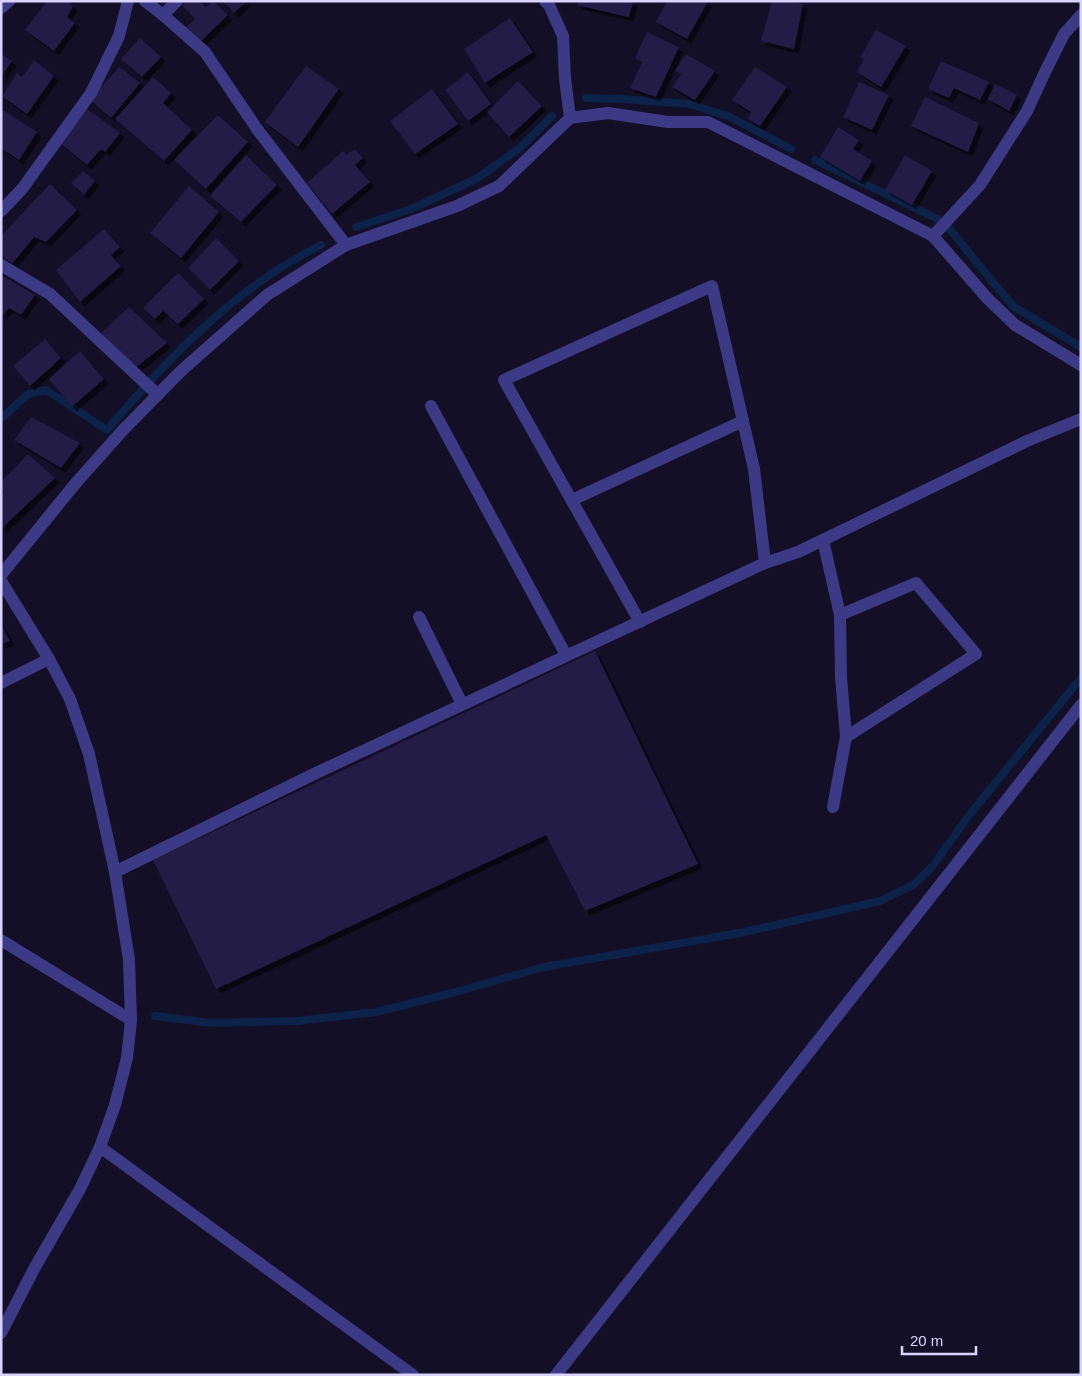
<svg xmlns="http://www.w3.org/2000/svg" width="1082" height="1376" viewBox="0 0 1082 1376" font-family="Arial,sans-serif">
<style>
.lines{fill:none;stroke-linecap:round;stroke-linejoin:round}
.stream{stroke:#0c2248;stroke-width:8}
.building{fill:#241b47;filter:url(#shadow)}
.minor{stroke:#3d3a85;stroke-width:12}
</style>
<defs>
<filter id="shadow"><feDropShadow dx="4.5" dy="4.5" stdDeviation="0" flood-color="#0009"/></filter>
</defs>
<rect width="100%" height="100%" fill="#130f26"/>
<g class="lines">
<!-- stream -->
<g class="stream">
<path d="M 586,98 L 621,99 L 689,104 L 728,116 L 791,149"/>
<path d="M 815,160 L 944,222 L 982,269 L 1013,306 L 1081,347"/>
<path d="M 356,227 L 411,209 L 476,179 L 520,148 L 552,116"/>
<path d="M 1,417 L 4,416 L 28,394 L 46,390 L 107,430 C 168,358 236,287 321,245"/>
<path d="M 155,1016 L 212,1023 L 297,1021 L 377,1012 L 452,993 L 544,967 L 745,932 L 880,901 L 913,885 L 932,867 L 970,814 L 1081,678"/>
</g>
</g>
<!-- building -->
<g class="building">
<path d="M 47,1 L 67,1 L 73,6 L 67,17 L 75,23 L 54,51 L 25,30 Z"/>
<path d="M 186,1 L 200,1 L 206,7 L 213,1 L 228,15 L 200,42 L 185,28 L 195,19 L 182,5 Z"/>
<path d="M 223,1 L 247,1 L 234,13 Z"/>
<path d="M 578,1 L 633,1 L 629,17 L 577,5 Z"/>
<path d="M 667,1 L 708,1 L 687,39 L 656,22 Z"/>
<path d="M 772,1 L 792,1 L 803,4 L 794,49 L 761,41 Z"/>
<path d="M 510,18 L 533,52 L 485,83 L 464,49 Z"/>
<path d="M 876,30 L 906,46 L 881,87 L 857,72 L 864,59 L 860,57 Z"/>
<path d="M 647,32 L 679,47 L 656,97 L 630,88 L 642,62 L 635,58 Z"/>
<path d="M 140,38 L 161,57 L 142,77 L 121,59 Z"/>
<path d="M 1,54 L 12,61 L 1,77 Z"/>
<path d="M 686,54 L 715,71 L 695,100 L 672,87 L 681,74 L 675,71 Z"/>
<path d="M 34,60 L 54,76 L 27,114 L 2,96 L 17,73 L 22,77 Z"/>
<path d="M 941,61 L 989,82 L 980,100 L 954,88 L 949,98 L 928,89 Z"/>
<path d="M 306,66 L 339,89 L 298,147 L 265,122 Z"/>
<path d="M 119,67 L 140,83 L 111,118 L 90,100 Z"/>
<path d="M 755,67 L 787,87 L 760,126 L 748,119 L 751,112 L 732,100 Z"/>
<path d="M 468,72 L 491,104 L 468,121 L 445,90 Z"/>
<path d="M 153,77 L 171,93 L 163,103 L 192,130 L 164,161 L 115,119 Z"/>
<path d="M 518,81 L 542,106 L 509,137 L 487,112 Z"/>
<path d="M 859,82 L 889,95 L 872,130 L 843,117 Z"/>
<path d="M 995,84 L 1017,95 L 1009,111 L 988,99 Z"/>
<path d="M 432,89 L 458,124 L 415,154 L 390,121 Z"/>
<path d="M 925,97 L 979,123 L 968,152 L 911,126 Z"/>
<path d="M 87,109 L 120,133 L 105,152 L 101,149 L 87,165 L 60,143 Z"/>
<path d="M 3,110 L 37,132 L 19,160 L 1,148 L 1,113 Z"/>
<path d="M 218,115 L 248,142 L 206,189 L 174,160 Z"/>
<path d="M 838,127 L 859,140 L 853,149 L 872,161 L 860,181 L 820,157 Z"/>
<path d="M 355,149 L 363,158 L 355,165 L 370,182 L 332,214 L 307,183 L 343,151 L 346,155 Z"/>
<path d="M 246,155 L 277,185 L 241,222 L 210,196 Z"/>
<path d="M 905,155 L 932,171 L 912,205 L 885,190 Z"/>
<path d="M 83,171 L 95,181 L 84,195 L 71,183 Z"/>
<path d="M 50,184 L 77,210 L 46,242 L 34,237 L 12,264 L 1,255 L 1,236 Z"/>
<path d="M 189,186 L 219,212 L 181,258 L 150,233 Z"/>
<path d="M 104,229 L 120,247 L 111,255 L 121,266 L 80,302 L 56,270 Z"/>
<path d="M 216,238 L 239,261 L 210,290 L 188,268 Z"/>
<path d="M 178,273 L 204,299 L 178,324 L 163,311 L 155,319 L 143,308 Z"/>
<path d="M 1,275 L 35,295 L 21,315 L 9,308 L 1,317 Z"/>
<path d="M 129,307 L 167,343 L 135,368 L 101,333 Z"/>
<path d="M 45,339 L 61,358 L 30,386 L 13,366 Z"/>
<path d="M 80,351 L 104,379 L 72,407 L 49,379 Z"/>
<path d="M 31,417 L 80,443 L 61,468 L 14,440 Z"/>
<path d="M 28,454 L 55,478 L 1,529 L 1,495 L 4,493 L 1,489 L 1,482 Z"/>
<path d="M 1,625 L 10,641 L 1,644 Z"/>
<path d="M 595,651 L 698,864 L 585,911 L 546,835 L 216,989 L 153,860 Z"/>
</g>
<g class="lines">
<!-- minor -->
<g class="minor">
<path d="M 145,1 L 163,15 L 205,52 L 257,129 L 346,245"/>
<path d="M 545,1 L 549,5 L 563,36 L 565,78 L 570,118"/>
<path d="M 1,8 L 9,1"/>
<path d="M 163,15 L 177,1"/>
<path d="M 1,211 L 22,189 L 91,93 L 119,36 L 128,1"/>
<path d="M 933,236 L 980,185 L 1027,111 L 1045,72 L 1064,34 L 1081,15"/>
<path d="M 1,265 L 50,294 L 158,395"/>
<path d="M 431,406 L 566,655"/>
<path d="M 572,500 L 743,421"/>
<path d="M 823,540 L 840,615 L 841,677 L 846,737 L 976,654 L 916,583 L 840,615"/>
<path d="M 1,575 L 75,484 L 123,430 L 181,371 L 267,295 L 346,245 L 457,206 L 499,186 L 570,118 L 608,113 L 668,122 L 708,122 L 933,236 L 987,298 L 1015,325 L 1081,365"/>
<path d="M 1,581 L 49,659 L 70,699 L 89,754 L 115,872 L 129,960 L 131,1020 L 127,1058 L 115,1105 L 100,1147 L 80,1189 L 34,1269 L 1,1333"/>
<path d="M 419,617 L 462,704"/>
<path d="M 640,622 L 504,380 L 712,286 L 754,469 L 765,563"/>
<path d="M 1,683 L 49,659"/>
<path d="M 833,807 L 846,737"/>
<path d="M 115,872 L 316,773 L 765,563 L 798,552 L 1027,441 L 1081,419"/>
<path d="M 1,940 L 131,1020"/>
<path d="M 100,1147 L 413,1375"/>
<path d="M 556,1375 L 1081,705"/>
</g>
</g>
<!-- border -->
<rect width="1082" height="1376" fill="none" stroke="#d9d4ff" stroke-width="5"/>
<!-- scale -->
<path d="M902 1346v8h74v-8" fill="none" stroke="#d9d4ff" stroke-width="2.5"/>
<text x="910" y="1346" font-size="15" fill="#d9d4ff" stroke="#130f26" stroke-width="4" paint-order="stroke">20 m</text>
</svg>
